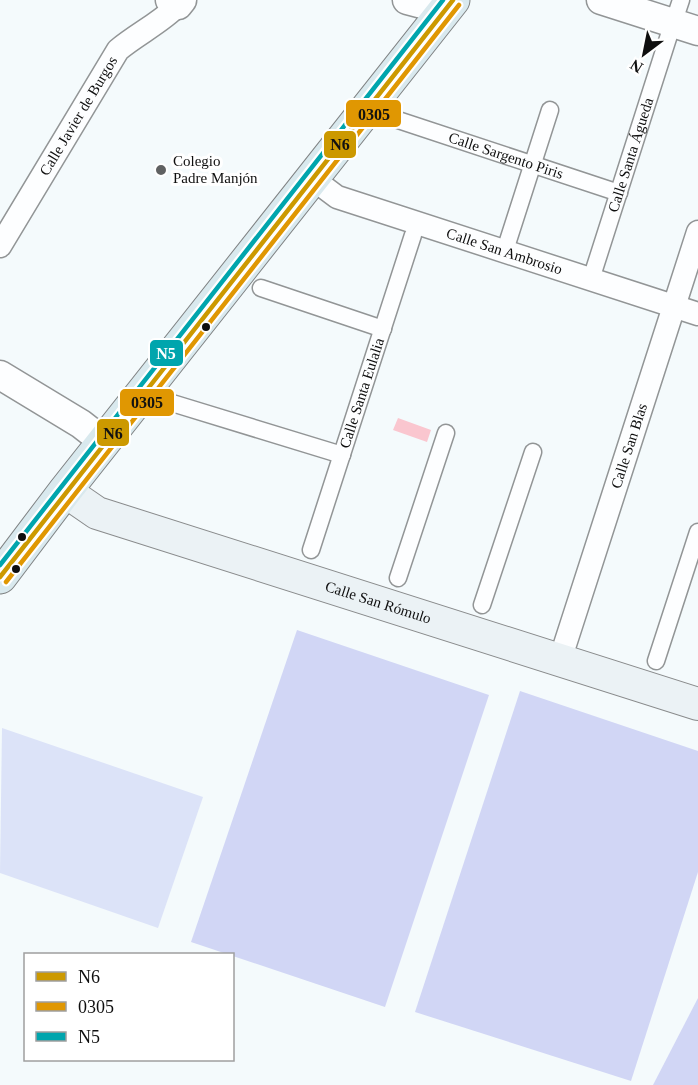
<svg xmlns="http://www.w3.org/2000/svg" width="698" height="1085" viewBox="0 0 698 1085" font-family="Georgia,serif">
<style>
.green{fill:#d1d6f5}
.pitch{fill:#dce3f8}
.water{fill:#fac6cf}
.lines{fill:none;stroke-linecap:round;stroke-linejoin:round}
.pedestrian-casing{stroke:#929596;stroke-width:19}
.minor-casing{stroke:#929596;stroke-width:25}
.tertiary-casing{stroke:#929596;stroke-width:31}
.secondary-casing{stroke:#898b8c;stroke-width:34}
.primary-casing{stroke:#7f8283;stroke-width:35}
.pedestrian{stroke:#fdfeff;stroke-width:16}
.minor{stroke:#fdfeff;stroke-width:22}
.tertiary{stroke:#fdfeff;stroke-width:28}
.secondary{stroke:#ebf2f5;stroke-width:32}
.primary{stroke:#d9e9ee;stroke-width:33}
.bus-1-casing{stroke:#fff;stroke-width:9}
.bus-2-casing{stroke:#fff;stroke-width:9}
.bus-3-casing{stroke:#fff;stroke-width:9}
.bus-1{stroke:#c90;stroke-width:4.5}
.bus-2{stroke:#e09702;stroke-width:4.5}
.bus-3{stroke:#00a5ad;stroke-width:4.5}
.poi-dot{fill:#5f6162;stroke:#fff;stroke-width:2}
.bus-dot{fill:#0f0f0f;stroke:#fff;stroke-width:2}
.labels{text-anchor:middle;dominant-baseline:central;stroke-width:6;stroke-linejoin:round;paint-order:stroke}
.street-label{font-size:15px;fill:#0f0f0f;stroke:#fff}
.poi-label{font-size:15px;fill:#0f0f0f;stroke:#fff;text-anchor:start}
.line-badge{stroke:#fff;stroke-width:2}
.badge-label{font-size:16px;text-anchor:middle;font-weight:bold;fill:#fff}
.pale-badge-label{font-size:16px;text-anchor:middle;font-weight:bold;fill:#111}
</style>
<rect width="100%" height="100%" fill="#f4fafc"/>
<!-- green -->
<g class="green">
<path d="M 297,630 L 489,695 L 385,1007 L 191,942 Z"/>
<path d="M 520,691 L 698,751 L 698,872 L 631,1081 L 415,1012 Z"/>
<path d="M 698,998 L 698,1085 L 653,1085 Z"/>
</g>
<!-- pitch -->
<path class="pitch" d="M 2,728 L 203,797 L 158,928 L 0,873 Z"/>
<!-- water -->
<path class="water" d="M 398,418 L 431,430 L 427,442 L 393,430 Z"/>
<g class="lines">
<defs>
<g id="pedestrian">
<path d="M 676,15 L 681,0"/>
<path id="s1" d="M 392,118 L 619,193"/>
<path d="M 507,244 L 550,110"/>
<path id="s2" d="M 593,273 L 669,35"/>
<path d="M 261,288 L 383,329"/>
<path d="M 172,403 L 342,455"/>
<path id="s3" d="M 311,550 L 413,235"/>
<path d="M 398,578 L 446,433"/>
<path d="M 482,605 L 533,452"/>
<path d="M 656,661 L 698,532"/>
</g>
<g id="minor">
<path id="s4" d="M 313,179 L 337,197 L 698,314"/>
<path id="s5" d="M 0,246 L 118,50 C 137,34 162,22 178,5"/>
<path id="s6" d="M 560,660 L 698,232"/>
</g>
<g id="tertiary">
<path d="M 170,0 L 178,5 L 182,0"/>
<path d="M 407,0 L 445,10"/>
<path d="M 601,0 L 698,31"/>
<path d="M 0,375 L 81,424 L 104,442"/>
</g>
<g id="secondary">
<path id="s7" d="M 65,491 L 97,513 L 698,704"/>
</g>
<path id="primary" d="M 0,577 L 65,491 L 453,0"/>
</defs>
<!-- pedestrian casing -->
<use href="#pedestrian" class="pedestrian-casing"/>
<!-- minor casing -->
<use href="#minor" class="minor-casing"/>
<!-- tertiary casing -->
<use href="#tertiary" class="tertiary-casing"/>
<!-- secondary casing -->
<use href="#secondary" class="secondary-casing"/>
<!-- primary casing -->
<use href="#primary" class="primary-casing"/>
<!-- pedestrian -->
<use href="#pedestrian" class="pedestrian"/>
<!-- minor -->
<use href="#minor" class="minor"/>
<!-- tertiary -->
<use href="#tertiary" class="tertiary"/>
<!-- secondary -->
<use href="#secondary" class="secondary"/>
<!-- primary -->
<use href="#primary" class="primary"/>
<defs>
<path id="bus-1" d="M 0,577 L 453,0"/>
<path id="bus-2" d="M 6,582 L 459,5"/>
<path id="bus-3" d="M 0,565 L 443,0"/>
</defs>
<!-- bus-1 casing -->
<use href="#bus-1" class="bus-1-casing"/>
<!-- bus-2 casing -->
<use href="#bus-2" class="bus-2-casing"/>
<!-- bus-3 casing -->
<use href="#bus-3" class="bus-3-casing"/>
<!-- bus-1 -->
<use href="#bus-1" class="bus-1"/>
<!-- bus-2 -->
<use href="#bus-2" class="bus-2"/>
<!-- bus-3 -->
<use href="#bus-3" class="bus-3"/>
</g>
<!-- markers -->
<circle class="poi-dot" cx="161" cy="170" r="6"/>
<g class="bus-dot">
<circle cx="206" cy="327" r="5"/>
<circle cx="22" cy="537" r="5"/>
<circle cx="16" cy="569" r="5"/>
</g>
<g class="labels">
<!-- street labels -->
<g class="street-label">
<text stroke="none"><textPath href="#s5" startOffset="152">Calle Javier de Burgos</textPath></text>
<text stroke="none"><textPath href="#s2" startOffset="124">Calle Santa Águeda</textPath></text>
<text stroke="none"><textPath href="#s1" startOffset="120">Calle Sargento Piris</textPath></text>
<text stroke="none"><textPath href="#s4" startOffset="206">Calle San Ambrosio</textPath></text>
<text stroke="none"><textPath href="#s3" startOffset="165">Calle Santa Eulalia</textPath></text>
<text stroke="none"><textPath href="#s6" startOffset="225">Calle San Blas</textPath></text>
<text stroke="none"><textPath href="#s7" startOffset="334">Calle San Rómulo</textPath></text>
</g>
<!-- poi labels -->
<g class="poi-label">
<text x="173" y="161">Colegio<tspan x="173" dy="17">Padre Manjón</tspan></text>
</g>
</g>
<g class="line-badge">
<rect x="345" y="99" width="57" height="29" rx="6" fill="#e09702"/>
<rect x="323" y="130" width="34" height="29" rx="6" fill="#c90"/>
<rect x="149" y="339" width="35" height="28" rx="6" fill="#00a5ad"/>
<rect x="119" y="388" width="56" height="29" rx="6" fill="#e09702"/>
<rect x="96" y="418" width="34" height="29" rx="6" fill="#c90"/>
</g>
<g class="badge-label">
<text x="166" y="359">N5</text>
</g>
<g class="pale-badge-label">
<text x="374" y="120">0305</text>
<text x="340" y="150">N6</text>
<text x="147" y="408">0305</text>
<text x="113" y="439">N6</text>
</g>
<!-- legend -->
<rect x="24" y="953" width="210" height="108" fill="#ffffff" stroke="#9f9f9f" stroke-width="1.5"/>
<rect x="36" y="972" width="30" height="9" fill="#cc9900" stroke="#9f9f9f" stroke-width="1.5"/>
<text x="78" y="983" font-size="18" fill="#0f0f0f">N6</text>
<rect x="36" y="1002" width="30" height="9" fill="#e09702" stroke="#9f9f9f" stroke-width="1.5"/>
<text x="78" y="1013" font-size="18" fill="#0f0f0f">0305</text>
<rect x="36" y="1032" width="30" height="9" fill="#00a5ad" stroke="#9f9f9f" stroke-width="1.5"/>
<text x="78" y="1043" font-size="18" fill="#0f0f0f">N5</text>
<!-- north arrow -->
<g transform="translate(644 54) rotate(212)" stroke="#ffffff" stroke-width="4.5" paint-order="stroke">
<path d="M0-4.5L10 22L0 15L-10 22Z" fill="#0f0f0f"/>
<text y="-9" font-size="16" font-weight="bold" text-anchor="middle" fill="#0f0f0f">N</text>
</g>
</svg>
